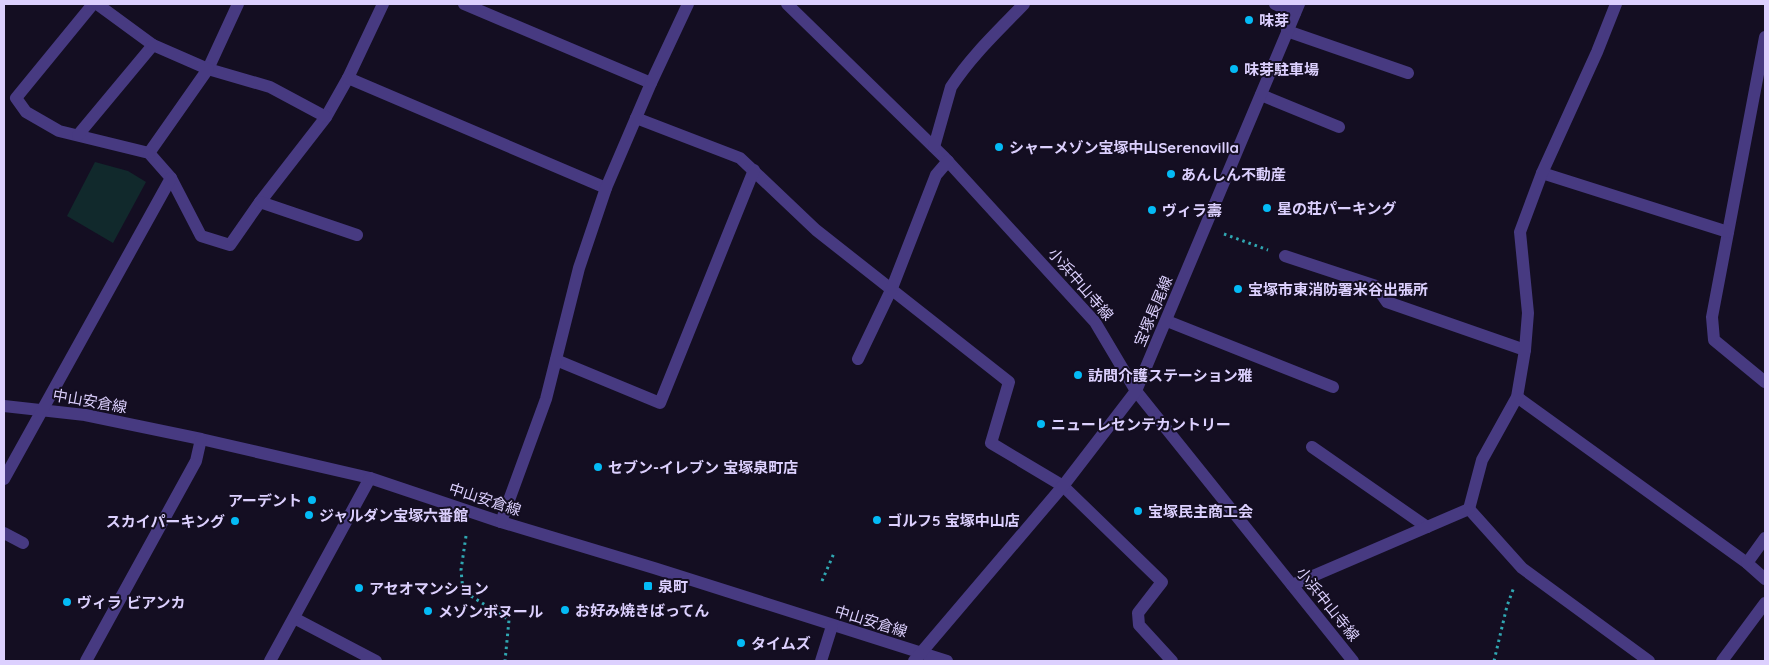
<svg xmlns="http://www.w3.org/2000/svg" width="1769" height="665" viewBox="0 0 1769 665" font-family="Quicksand,'Noto Sans JP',sans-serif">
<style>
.green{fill:#11292c}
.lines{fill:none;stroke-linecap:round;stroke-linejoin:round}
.path{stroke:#30a7b2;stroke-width:3;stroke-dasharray:2.5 4;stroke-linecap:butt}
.minor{stroke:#473a81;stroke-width:12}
.poi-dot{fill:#04bbf6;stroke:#140e22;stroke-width:2}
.labels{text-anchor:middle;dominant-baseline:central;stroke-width:4;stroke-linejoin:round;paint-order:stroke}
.poi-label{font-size:15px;font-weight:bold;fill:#dcd0fe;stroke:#140e22;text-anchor:start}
.street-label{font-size:15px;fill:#dcd0fe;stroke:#140e22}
</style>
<rect width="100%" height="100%" fill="#140e22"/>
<!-- green -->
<path class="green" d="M 95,162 L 128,171 L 146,182 L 113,243 L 67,216 Z"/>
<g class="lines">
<!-- path -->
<g class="path">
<path d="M 1224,234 L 1268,250"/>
<path d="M 466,536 L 461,570 L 463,591 L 509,620 L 505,661"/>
<path d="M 822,581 L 834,553"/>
<path d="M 1494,661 L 1507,606 L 1514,587"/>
</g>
<!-- minor -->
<g class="minor">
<path d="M 93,4 L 16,98 L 26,112 L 59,131 L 149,153 L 171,178 L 201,236 L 230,245 L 260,202 L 326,117 L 348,78"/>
<path d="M 97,4 L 153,45"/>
<path d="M 238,4 L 208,69 L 270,87 L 326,117"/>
<path d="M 383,4 L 348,78 L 606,188"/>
<path d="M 464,4 L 651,83"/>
<path d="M 787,4 L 944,157 L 1095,322 L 1136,391 L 1353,661"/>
<path d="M 1275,4 L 1295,13"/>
<path d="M 1287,31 L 1408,73"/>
<path d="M 1765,37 L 1712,317 L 1714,340 L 1765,382"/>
<path d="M 1261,95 L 1339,127"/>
<path d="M 636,118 L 740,158 L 816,230 L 1009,382 L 991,443 L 1063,486 L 1162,582 L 1138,613 L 1139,625 L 1172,661"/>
<path d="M 78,135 L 153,45 L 208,69 L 149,153"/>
<path d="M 934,147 L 951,87 C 971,56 999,30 1024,4"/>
<path d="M 1542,173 L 1728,232"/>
<path d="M 260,202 L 357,235"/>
<path d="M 1285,256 L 1376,286 L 1387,302 L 1525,350"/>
<path d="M 1167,321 L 1333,387"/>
<path d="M 858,359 L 892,288 L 936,175 L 948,161"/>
<path d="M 556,360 L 660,403 L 754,170"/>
<path d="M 1517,397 L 1747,563 L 1765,579"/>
<path d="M 4,406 L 85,415 L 201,439 L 370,478 L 501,522 L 654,568 L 947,661"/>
<path d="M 1312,447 L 1427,527"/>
<path d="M 4,479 L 171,178"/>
<path d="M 1469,509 L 1522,568 L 1649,661"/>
<path d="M 501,522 L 546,399 L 579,268 L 606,188 L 651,83 L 688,4"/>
<path d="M 4,533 L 23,543"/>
<path d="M 1747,563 L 1765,538"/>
<path d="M 1292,585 L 1469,509 L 1482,460 L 1517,397 L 1525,350 L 1528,313 L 1520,232 L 1542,173 L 1597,52 L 1616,4"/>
<path d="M 294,618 L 376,661"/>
<path d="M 86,661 L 196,461 L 201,439"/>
<path d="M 270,661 L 370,478"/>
<path d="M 821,661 L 832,626"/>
<path d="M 914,661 L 1063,486 L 1136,391 L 1299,4"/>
<path d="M 1722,661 L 1765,603"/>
</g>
</g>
<!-- markers -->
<g class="poi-dot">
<circle cx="1249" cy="20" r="5"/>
<circle cx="1234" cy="69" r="5"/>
<circle cx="999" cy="147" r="5"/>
<circle cx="1171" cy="174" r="5"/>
<circle cx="1267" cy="208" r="5"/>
<circle cx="1152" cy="210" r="5"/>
<circle cx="1238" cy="289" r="5"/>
<circle cx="1078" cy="375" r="5"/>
<circle cx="1041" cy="424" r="5"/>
<circle cx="598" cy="467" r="5"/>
<circle cx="312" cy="500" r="5"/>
<circle cx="1138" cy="511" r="5"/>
<circle cx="309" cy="515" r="5"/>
<circle cx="877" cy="520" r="5"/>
<circle cx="235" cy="521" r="5"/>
<rect x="643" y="581" width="10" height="10" rx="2.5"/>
<circle cx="359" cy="588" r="5"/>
<circle cx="67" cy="602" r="5"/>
<circle cx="565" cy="610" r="5"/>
<circle cx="428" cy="611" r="5"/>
<circle cx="741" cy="643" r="5"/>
</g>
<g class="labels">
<!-- poi labels -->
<g class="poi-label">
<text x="1259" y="20">味芽</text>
<text x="1244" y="69">味芽駐車場</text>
<text x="1009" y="147">シャーメゾン宝塚中山Serenavilla</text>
<text x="1181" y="174">あんしん不動産</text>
<text x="1277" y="208">星の荘パーキング</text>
<text x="1162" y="210">ヴィラ壽</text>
<text x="1248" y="289">宝塚市東消防署米谷出張所</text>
<text x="1088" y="375">訪問介護ステーション雅</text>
<text x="1051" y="424">ニューレセンテカントリー</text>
<text x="608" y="467">セブン-イレブン 宝塚泉町店</text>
<text x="302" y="500" text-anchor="end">アーデント</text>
<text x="1148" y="511">宝塚民主商工会</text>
<text x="319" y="515">ジャルダン宝塚六番館</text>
<text x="887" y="520">ゴルフ5 宝塚中山店</text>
<text x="225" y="521" text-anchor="end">スカイパーキング</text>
<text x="658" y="586">泉町</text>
<text x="369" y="588">アセオマンション</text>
<text x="77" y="602">ヴィラ ビアンカ</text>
<text x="575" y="610">お好み焼きばってん</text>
<text x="438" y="611">メゾンボヌール</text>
<text x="751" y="643">タイムズ</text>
</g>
<!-- street labels -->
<g class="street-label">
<text transform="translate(1081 284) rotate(49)">小浜中山寺線</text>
<text transform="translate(1153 311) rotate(-67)">宝塚長尾線</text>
<text transform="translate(90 401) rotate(10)">中山安倉線</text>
<text transform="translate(485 499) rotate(18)">中山安倉線</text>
<text transform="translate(1328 604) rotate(51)">小浜中山寺線</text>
<text transform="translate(871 621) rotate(17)">中山安倉線</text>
</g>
</g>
<!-- border -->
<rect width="1769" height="665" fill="none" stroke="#dcd0fe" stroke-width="10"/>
</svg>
